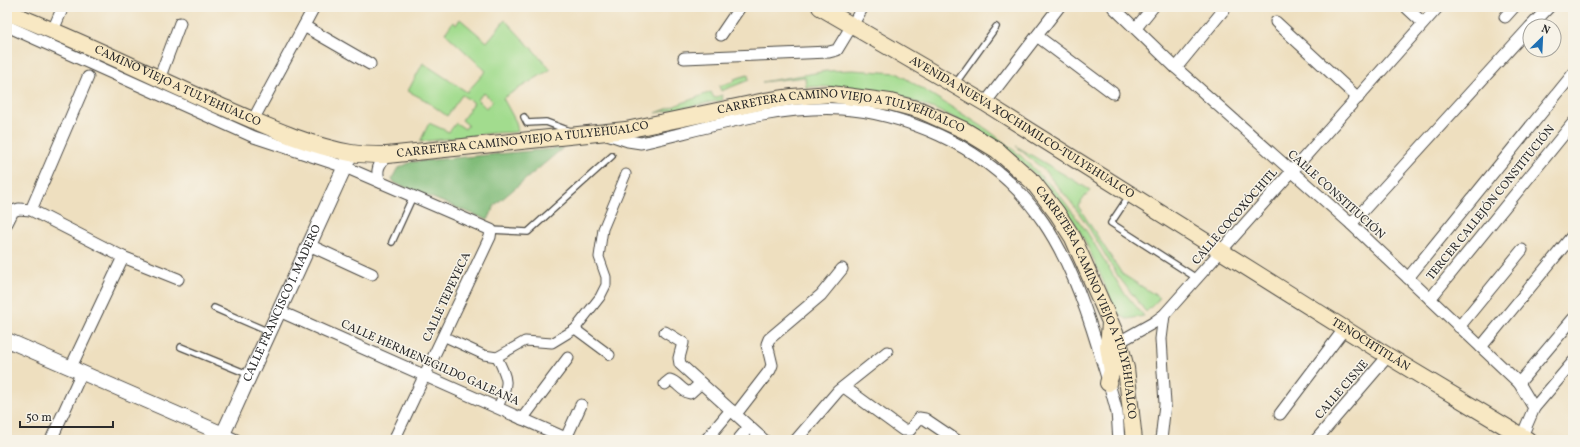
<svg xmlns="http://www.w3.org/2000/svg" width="1580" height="447" viewBox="0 0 1580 447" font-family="Vollkorn,serif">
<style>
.green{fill:#a2dc8e;stroke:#66845c;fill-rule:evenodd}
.forest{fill:#81bc79;stroke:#567452}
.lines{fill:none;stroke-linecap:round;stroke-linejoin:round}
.service-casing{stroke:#484641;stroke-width:8}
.pedestrian-casing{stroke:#484641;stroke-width:11}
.minor-casing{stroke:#484641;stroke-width:13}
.tertiary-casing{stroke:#484641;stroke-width:16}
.secondary-casing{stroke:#484641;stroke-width:18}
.service{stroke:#fff;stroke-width:5.5}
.pedestrian{stroke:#fff;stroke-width:9}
.minor{stroke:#fff;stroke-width:11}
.tertiary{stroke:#fff;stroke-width:14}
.secondary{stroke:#f8e8c3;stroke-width:16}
.labels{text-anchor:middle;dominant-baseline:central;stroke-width:3;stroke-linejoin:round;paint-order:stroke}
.street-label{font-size:12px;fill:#2b2b2b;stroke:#f7f3e8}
</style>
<rect width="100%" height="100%" fill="#f7f3e8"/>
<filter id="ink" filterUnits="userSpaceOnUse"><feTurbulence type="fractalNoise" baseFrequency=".025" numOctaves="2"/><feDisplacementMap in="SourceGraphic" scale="8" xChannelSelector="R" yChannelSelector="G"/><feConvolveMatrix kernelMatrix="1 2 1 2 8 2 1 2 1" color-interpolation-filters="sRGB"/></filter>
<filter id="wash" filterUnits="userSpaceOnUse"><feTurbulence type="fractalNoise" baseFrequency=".012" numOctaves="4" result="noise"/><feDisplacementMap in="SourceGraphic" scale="16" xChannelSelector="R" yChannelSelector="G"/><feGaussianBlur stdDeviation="0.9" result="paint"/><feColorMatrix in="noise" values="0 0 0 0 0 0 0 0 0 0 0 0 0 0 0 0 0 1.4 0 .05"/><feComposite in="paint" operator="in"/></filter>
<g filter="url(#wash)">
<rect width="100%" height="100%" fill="#eedfbf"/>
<!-- green -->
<g class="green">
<path d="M 460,19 L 487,42 L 505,20 L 551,69 L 503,98 L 516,122 L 518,132 L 494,133 L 420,142 L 429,123 L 449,132 L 456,123 L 465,129 L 468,125 L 462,120 L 474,103 L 462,95 L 447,116 L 425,100 L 408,91 L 423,63 L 467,92 L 486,71 L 445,33 L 453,22 L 456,25 ZM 484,93 L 493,101 L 486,108 L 477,99 Z"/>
<path d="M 853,70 L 897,73 L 988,130 L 1021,156 L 1058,193 L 1087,232 L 1122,290 L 1144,316 L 1127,319 L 1119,315 C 1113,307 1110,297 1106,288 C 1097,268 1089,247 1078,228 C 1020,136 914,82 806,87 L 805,77 L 762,82 L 827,71 Z"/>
<path d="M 748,75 L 749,80 L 721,91 L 719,86 L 735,81 L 734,79 Z"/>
<path d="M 711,92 L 714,98 L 722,95 L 723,100 L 656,113 Z"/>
<path d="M 1016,146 L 1090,190 L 1078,206 L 1122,274 L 1160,298 L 1146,312 L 1118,276 L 1086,223 L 1071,202 L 1044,170 Z"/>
</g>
<!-- forest -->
<path class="forest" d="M 563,148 L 495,205 L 488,220 L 395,183 L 392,179 L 397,169 L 411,162 Z"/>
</g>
<g filter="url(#ink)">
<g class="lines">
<defs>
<g id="service">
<path d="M 955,84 L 996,27"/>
<path d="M 524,117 L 527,123 L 546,122 L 570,131"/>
<path d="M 1129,196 L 1111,223 L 1198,279"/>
<path d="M 491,230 L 528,232 L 612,156"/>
<path d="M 392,242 L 413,196"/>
<path d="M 214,308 L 269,332"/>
<path d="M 181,347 L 250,375"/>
</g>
<g id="pedestrian">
<path d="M 575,329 L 610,355"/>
<path d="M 443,336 L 484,355 L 497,357 L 525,341 L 552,343 L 575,329 L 600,297 L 606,285 L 606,277 L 599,257 L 603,229 L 626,174"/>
<path d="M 497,357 C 509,382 509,382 498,407"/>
</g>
<g id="minor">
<path d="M 1113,7 L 1176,68 L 1351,224 L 1519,383 L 1534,408"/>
<path d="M 1406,7 L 1423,23"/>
<path d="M 1505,17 L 1514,7"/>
<path d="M 1276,22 L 1358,98"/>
<path d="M 7,26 L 254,137 L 345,167 L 491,230 L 490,237 L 394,440"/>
<path d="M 304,26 L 370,64"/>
<path d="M 1531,26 L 1549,7"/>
<path d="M 1136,28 L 1153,7"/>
<path d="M 53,30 L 63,7"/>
<path d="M 721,35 L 740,7"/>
<path d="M 1037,36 L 1113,93"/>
<path d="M 684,58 L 829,52 L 837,50 L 863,7"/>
<path d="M 1176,68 L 1226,7"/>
<path d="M 159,79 L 180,23"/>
<path d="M 985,103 L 1059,7"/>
<path d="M 253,120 L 314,7"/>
<path d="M 607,134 L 628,141 L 641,143 C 703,129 778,105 841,109 C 875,111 908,121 939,135 C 1034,179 1069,252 1098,348 C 1104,369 1112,391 1117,413 C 1118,422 1118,431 1119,440"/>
<path d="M 380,182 C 375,170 379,164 387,155"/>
<path d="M 31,210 L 88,77"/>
<path d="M 7,223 L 13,211 L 19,209 L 31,210 L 123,257 L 178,279"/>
<path d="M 1351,224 L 1530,27"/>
<path d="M 309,245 L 372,274"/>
<path d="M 1408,278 L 1573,74"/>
<path d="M 1430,299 L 1573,123"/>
<path d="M 279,311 L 570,440"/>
<path d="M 1459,327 L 1522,250"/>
<path d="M 665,332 L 683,343 L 679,358 L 680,364 L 701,383"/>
<path d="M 1119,342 L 1153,323 L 1164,315 L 1438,7"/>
<path d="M 1481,347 L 1573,235"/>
<path d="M 71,367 L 123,257"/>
<path d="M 1519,383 L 1573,319"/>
<path d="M 665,384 L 670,380 C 678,382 681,391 690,393 L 701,383 L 764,440"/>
<path d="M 844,387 L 903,430 L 910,430 L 919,418 L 925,419 L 956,440"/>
<path d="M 736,414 L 770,370 L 772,365 L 767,344 L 769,339 L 821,295 L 842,269"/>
<path d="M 1280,414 L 1345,328"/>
<path d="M 522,419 L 568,358"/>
<path d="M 1522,436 L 1534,408 L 1573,362"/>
<path d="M 566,438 L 581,405"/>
<path d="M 51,440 L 82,372"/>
<path d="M 221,440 L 223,434 L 236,440"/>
<path d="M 706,440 L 731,410"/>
<path d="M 738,440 L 749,427"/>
<path d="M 796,440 L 838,391 L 887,352"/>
<path d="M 1161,440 L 1165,404 L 1161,339 L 1164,315"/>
<path d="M 1316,440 L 1388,356"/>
</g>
<g id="tertiary">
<path id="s1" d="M 7,340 L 223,434 L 351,153"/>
</g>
<g id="secondary">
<path id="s2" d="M 820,7 L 985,103 L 1388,356 L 1528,440"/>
<path id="s3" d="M 7,12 C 80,40 149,75 220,106 C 262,124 306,145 351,153 C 363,155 375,155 387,155 L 626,130 L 765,101 L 792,97 L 831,94 L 890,102 L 920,110 L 964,130 L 997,150 L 1033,182 L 1057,213 L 1073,238 L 1119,342 L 1126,368 L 1134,440"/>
<path d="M 1108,383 L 1112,371 L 1108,347 L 1110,323"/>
</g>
</defs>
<!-- service casing -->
<use href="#service" class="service-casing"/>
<!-- pedestrian casing -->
<use href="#pedestrian" class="pedestrian-casing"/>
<!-- minor casing -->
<use href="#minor" class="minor-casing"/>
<!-- tertiary casing -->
<use href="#tertiary" class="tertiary-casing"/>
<!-- secondary casing -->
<use href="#secondary" class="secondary-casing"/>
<!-- service -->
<use href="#service" class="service"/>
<!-- pedestrian -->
<use href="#pedestrian" class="pedestrian"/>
<!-- minor -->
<use href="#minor" class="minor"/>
<!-- tertiary -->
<use href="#tertiary" class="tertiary"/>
<!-- secondary -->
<use href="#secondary" class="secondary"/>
</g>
</g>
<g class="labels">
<!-- street labels -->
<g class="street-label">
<text stroke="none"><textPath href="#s3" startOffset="186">CAMINO VIEJO A TULYEHUALCO</textPath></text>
<text stroke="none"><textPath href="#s3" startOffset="869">CARRETERA CAMINO VIEJO A TULYEHUALCO</textPath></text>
<text stroke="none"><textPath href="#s2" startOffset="235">AVENIDA NUEVA XOCHIMILCO-TULYEHUALCO</textPath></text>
<text stroke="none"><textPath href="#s3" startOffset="545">CARRETERA CAMINO VIEJO A TULYEHUALCO</textPath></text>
<text transform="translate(1336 195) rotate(42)">CALLE CONSTITUCIÓN</text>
<text transform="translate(1491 203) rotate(-51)">TERCER CALLEJÓN CONSTITUCIÓN</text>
<text transform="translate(1235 217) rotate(-49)">CALLE COCOXÓCHITL</text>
<text transform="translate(447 297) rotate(-65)">CALLE TEPEYECA</text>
<text stroke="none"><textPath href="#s1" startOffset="379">CALLE FRANCISCO I. MADERO</textPath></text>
<text stroke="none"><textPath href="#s3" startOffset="1217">CARRETERA CAMINO VIEJO A TULYEHUALCO</textPath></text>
<text stroke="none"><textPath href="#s2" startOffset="646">TENOCHTITLÁN</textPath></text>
<text transform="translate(430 363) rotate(24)">CALLE HERMENEGILDO GALEANA</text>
<text transform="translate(1342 390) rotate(-49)">CALLE CISNE</text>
</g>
</g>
<!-- margin -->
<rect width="1580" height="447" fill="none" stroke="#f7f3e8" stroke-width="24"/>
<!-- north arrow -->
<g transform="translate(1542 38) rotate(24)"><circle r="19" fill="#f7f3e8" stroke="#a5a39c"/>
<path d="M0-3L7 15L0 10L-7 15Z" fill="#1f6fb2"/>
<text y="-6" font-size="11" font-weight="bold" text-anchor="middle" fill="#2b2b2b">N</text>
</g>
<!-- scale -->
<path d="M20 421v6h93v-6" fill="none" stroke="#2b2b2b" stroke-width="2"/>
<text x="26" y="421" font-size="12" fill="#2b2b2b" stroke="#f7f3e8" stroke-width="3" paint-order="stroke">50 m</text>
</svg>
